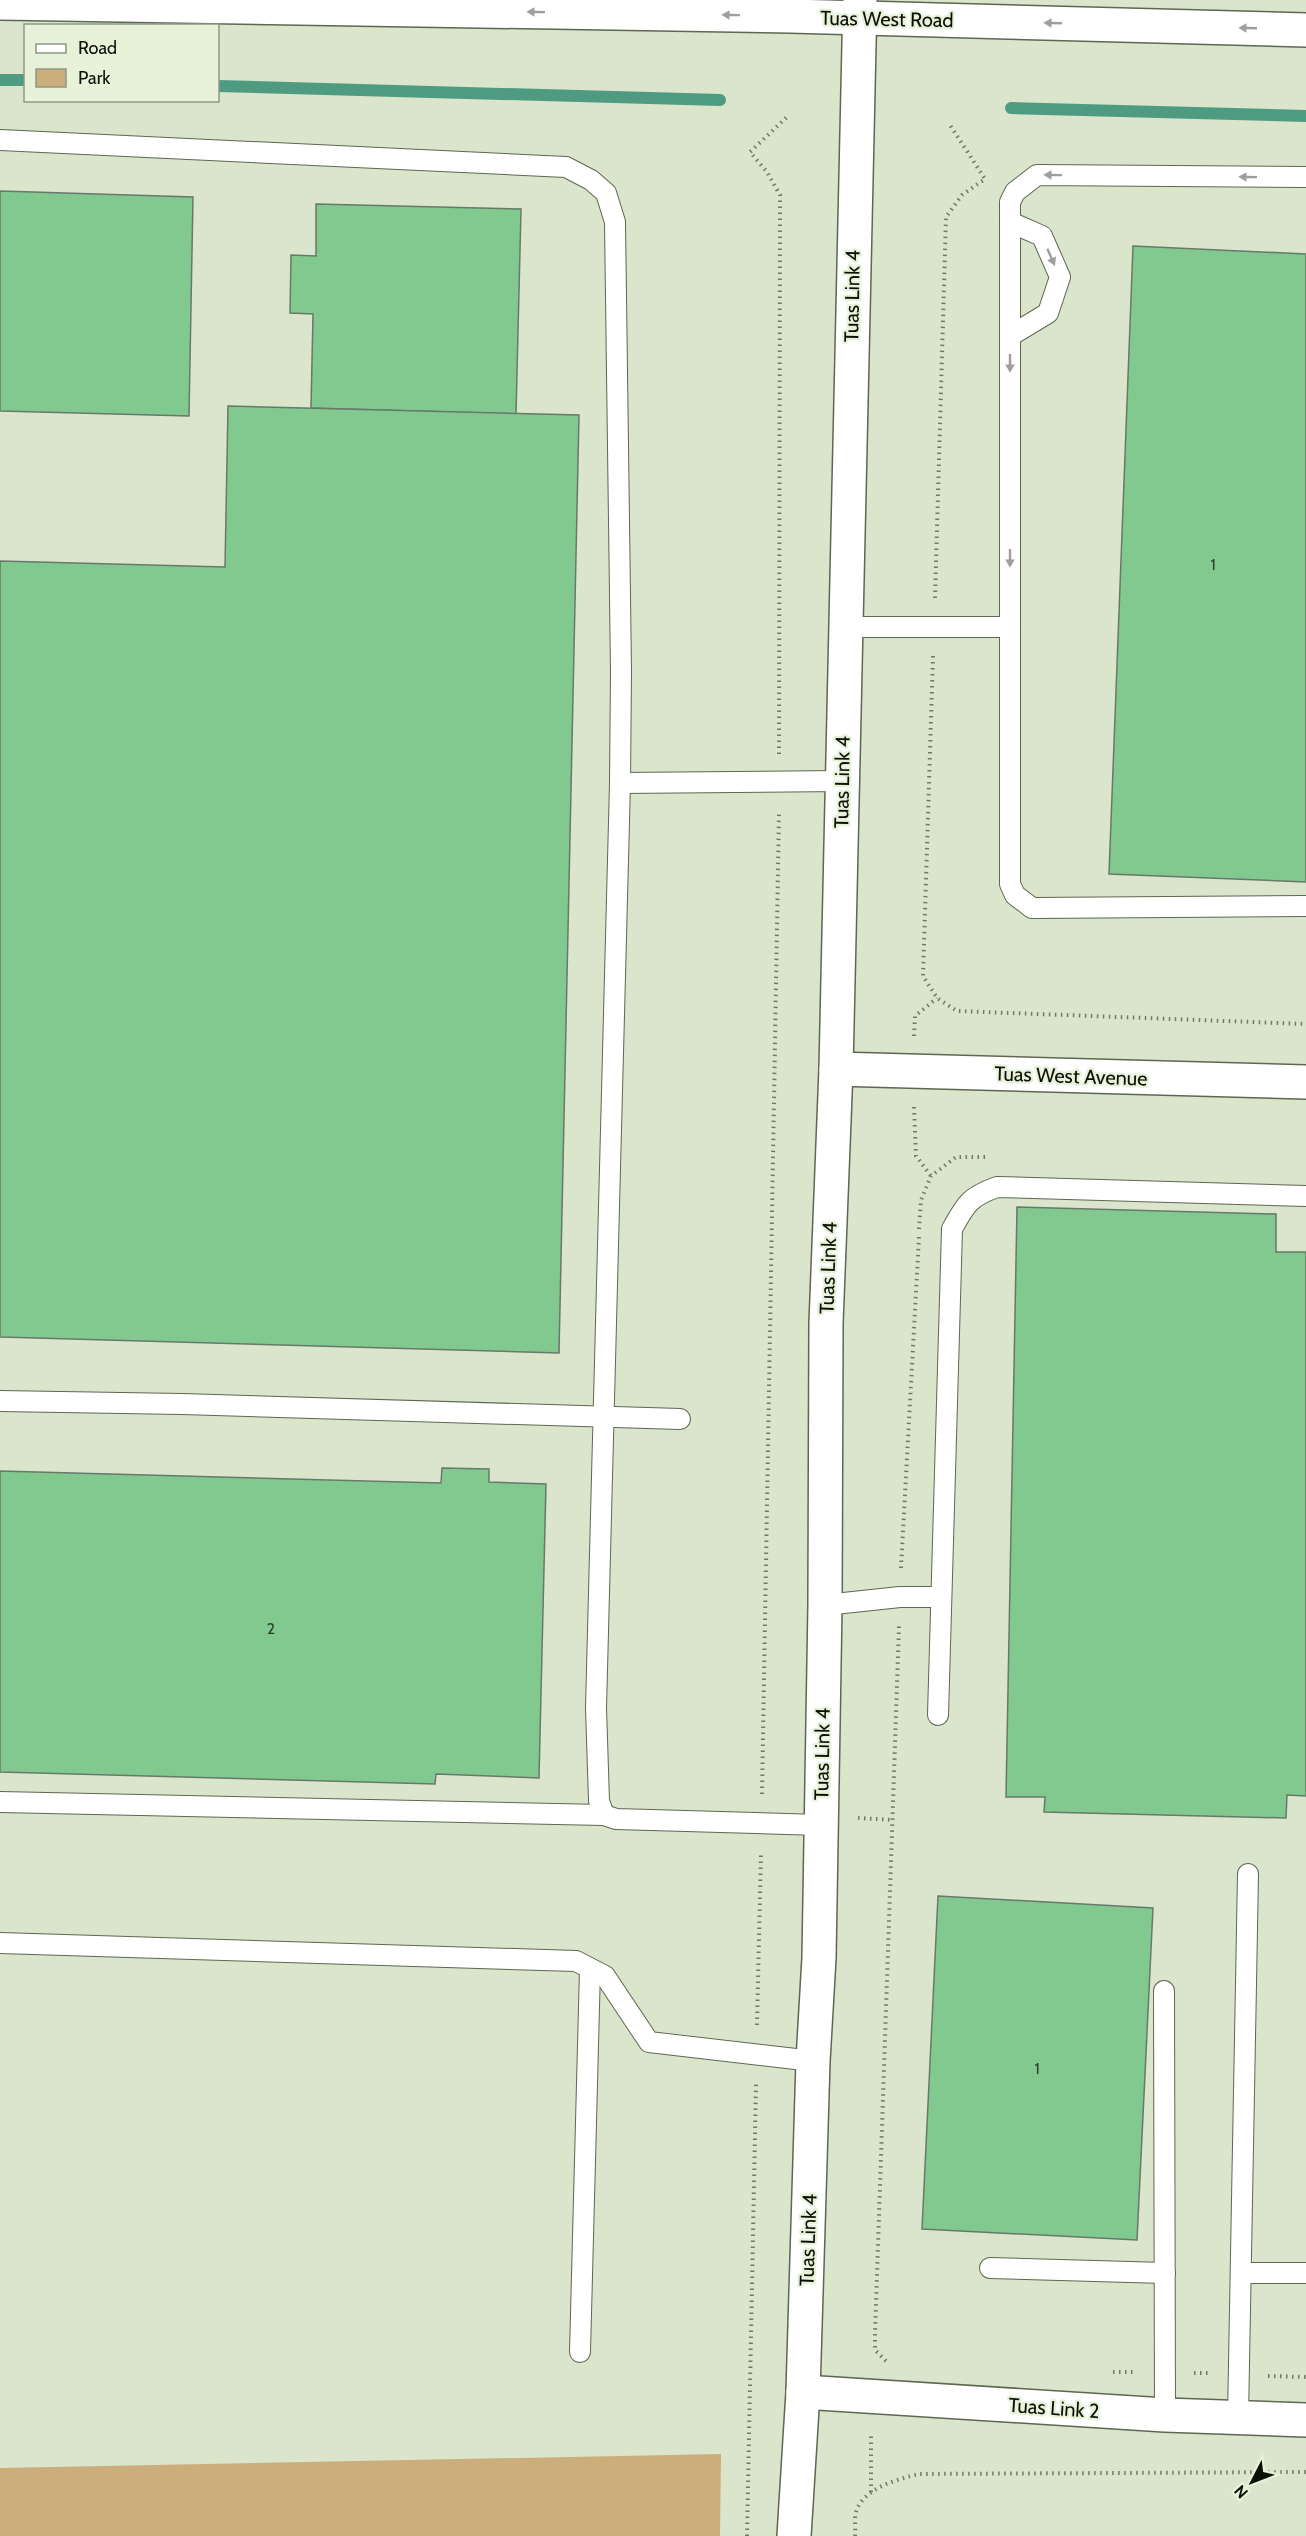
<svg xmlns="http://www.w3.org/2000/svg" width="1306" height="2536" viewBox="0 0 1306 2536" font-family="Cabin,sans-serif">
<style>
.green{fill:#cbae7c}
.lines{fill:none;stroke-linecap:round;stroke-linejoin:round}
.stream{stroke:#4e9b81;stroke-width:12}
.building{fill:#81c98e;stroke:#677a69;stroke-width:1.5}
.lane-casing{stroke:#5e6751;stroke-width:22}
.street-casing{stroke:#5e6751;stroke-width:36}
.primary-casing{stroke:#5e6751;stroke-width:36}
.path{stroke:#717868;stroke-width:4;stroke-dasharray:1.5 4.5;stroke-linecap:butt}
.lane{stroke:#fff;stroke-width:20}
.street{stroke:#fff;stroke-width:33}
.primary{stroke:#fff;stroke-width:33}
.oneway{fill:#9e9f9c}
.labels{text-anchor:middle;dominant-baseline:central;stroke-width:4.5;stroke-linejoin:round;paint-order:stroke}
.number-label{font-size:16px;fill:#293e2a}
.street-label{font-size:20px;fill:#0c1008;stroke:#e7f2d9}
</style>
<rect width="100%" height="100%" fill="#dae5cc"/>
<!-- green -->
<path class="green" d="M 721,2454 L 720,2536 L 0,2536 L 0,2468 Z"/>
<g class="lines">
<!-- stream -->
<g class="stream">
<path d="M 0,80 L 26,80"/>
<path d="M 218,86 L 720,100"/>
<path d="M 1011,108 L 1306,116"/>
</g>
</g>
<!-- building -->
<g class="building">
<path d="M 0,191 L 193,197 L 189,416 L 0,411 Z"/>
<path d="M 316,204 L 521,209 L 516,414 L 311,408 L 313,314 L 290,313 L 291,255 L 316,256 Z"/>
<path d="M 1133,246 L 1306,254 L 1306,882 L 1109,874 Z"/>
<path d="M 228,406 L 579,415 L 559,1353 L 0,1337 L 0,561 L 225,567 Z"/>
<path d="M 1017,1207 L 1276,1214 L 1276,1252 L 1306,1252 L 1306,1796 L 1287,1795 L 1286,1818 L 1044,1812 L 1045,1797 L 1006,1797 Z"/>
<path d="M 442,1468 L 489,1469 L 489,1482 L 546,1484 L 539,1778 L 436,1774 L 435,1784 L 0,1772 L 0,1471 L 441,1483 Z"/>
<path d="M 938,1896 L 1153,1908 L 1137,2240 L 922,2229 Z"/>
</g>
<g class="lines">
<defs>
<g id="lane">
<path d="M 0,140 L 566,167 L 591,180 L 606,193 L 615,222 L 621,671 L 620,783 L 596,1708 L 599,1801 L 604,1815"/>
<path d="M 1306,177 L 1037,175 L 1015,192 L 1010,202 L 1010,884 L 1015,895 L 1032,908 L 1306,906"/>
<path d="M 1010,336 L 1048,313 L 1060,277 L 1042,236 L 1010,222"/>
<path d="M 844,627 L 1010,627"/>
<path d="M 620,783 L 842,781"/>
<path d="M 0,1401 L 182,1404 L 680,1419"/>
<path d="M 825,1605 L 900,1597 L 941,1597"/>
<path d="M 938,1715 L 952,1229 C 966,1204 969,1197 997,1187 L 1306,1196"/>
<path d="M 0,1802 L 604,1815 L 616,1819 L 820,1825"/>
<path d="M 0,1943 L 576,1961 L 605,1976 L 649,2042 L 813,2061"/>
<path d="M 1164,1991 L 1165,2415"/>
<path d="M 990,2268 L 1165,2273"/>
<path d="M 1241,2273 L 1306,2273"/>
<path d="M 580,2352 L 590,1969"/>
<path d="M 1238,2418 L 1248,1874"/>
</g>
<g id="street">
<path d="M 836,1069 L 1306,1082"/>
<path d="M 803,2392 L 1165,2415 L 1306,2420"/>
<path d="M 794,2536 L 803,2392 L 813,2061 L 819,1958 L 825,1605 L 826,1323 L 836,1069 L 860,0"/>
</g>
<path id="primary" d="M 0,3 L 790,16 L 1306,30"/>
</defs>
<!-- lane casing -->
<use href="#lane" class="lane-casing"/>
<!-- street casing -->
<use href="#street" class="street-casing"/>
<!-- primary casing -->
<use href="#primary" class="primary-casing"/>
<!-- path -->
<g class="path">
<path d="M 935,598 L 946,217 L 962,195 L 985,179 L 950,125"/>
<path d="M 933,656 L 923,976 L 937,998 L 957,1011 L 1306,1024"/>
<path d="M 779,754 L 780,195 L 767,172 L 750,152 L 787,117"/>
<path d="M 914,1036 L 915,1016 L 937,998"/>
<path d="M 914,1107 L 916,1156 L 931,1176"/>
<path d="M 919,1229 L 921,1200 L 931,1176 L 956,1157 L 987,1157"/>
<path d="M 901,1568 L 919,1237"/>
<path d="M 762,1794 L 779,812"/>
<path d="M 858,1818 L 893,1820"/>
<path d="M 757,2025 L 761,1853"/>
<path d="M 886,2361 L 875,2350 L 875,2334 L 899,1626"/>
<path d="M 1113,2372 L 1135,2372"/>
<path d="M 1194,2373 L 1210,2373"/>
<path d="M 1268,2376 L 1306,2377"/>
<path d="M 871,2492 L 871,2433"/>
<path d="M 747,2536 L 756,2084"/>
<path d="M 855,2536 C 856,2529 854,2519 856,2512 C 863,2488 898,2479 919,2474 L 1306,2472"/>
</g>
<!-- lane -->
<use href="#lane" class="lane"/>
<!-- street -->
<use href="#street" class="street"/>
<!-- primary -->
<use href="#primary" class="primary"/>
</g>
<!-- one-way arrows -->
<defs><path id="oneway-solid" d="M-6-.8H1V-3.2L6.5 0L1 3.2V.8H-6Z" transform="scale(1.5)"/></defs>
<g class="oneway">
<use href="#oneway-solid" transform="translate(536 12) rotate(-179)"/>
<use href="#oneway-solid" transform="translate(731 15) rotate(-179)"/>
<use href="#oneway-solid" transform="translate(1053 23) rotate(-178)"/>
<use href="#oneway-solid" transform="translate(1248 28) rotate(-178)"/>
<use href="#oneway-solid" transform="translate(1053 175) rotate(-179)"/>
<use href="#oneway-solid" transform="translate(1248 177) rotate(-179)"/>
<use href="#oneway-solid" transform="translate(1051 257) rotate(66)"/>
<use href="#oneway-solid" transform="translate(1010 363) rotate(90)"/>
<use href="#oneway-solid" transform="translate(1010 558) rotate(90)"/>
</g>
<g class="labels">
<!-- number labels -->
<g class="number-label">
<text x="1213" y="564">1</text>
<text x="271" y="1628">2</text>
<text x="1037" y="2068">1</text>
</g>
<!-- street labels -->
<g class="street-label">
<text transform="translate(887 19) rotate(1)">Tuas West Road</text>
<text transform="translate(852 296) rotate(-89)">Tuas Link 4</text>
<text transform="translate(842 782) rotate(-89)">Tuas Link 4</text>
<text transform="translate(1071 1076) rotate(2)">Tuas West Avenue</text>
<text transform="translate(828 1268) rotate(-88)">Tuas Link 4</text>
<text transform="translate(822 1754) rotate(-89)">Tuas Link 4</text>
<text transform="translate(808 2240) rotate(-88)">Tuas Link 4</text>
<text transform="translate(1054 2408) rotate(4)">Tuas Link 2</text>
</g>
</g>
<!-- legend -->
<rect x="24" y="24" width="195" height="78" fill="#e7f2d9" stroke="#8f9885" stroke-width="1.5"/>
<rect x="36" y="44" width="30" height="9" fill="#ffffff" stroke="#8f9885" stroke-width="1.5"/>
<text x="78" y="54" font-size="18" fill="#0c1008">Road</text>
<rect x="36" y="69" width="30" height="18" fill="#cbae7c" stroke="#8f9885" stroke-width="1.5"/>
<text x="78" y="84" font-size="18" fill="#0c1008">Park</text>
<!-- north arrow -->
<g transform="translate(1252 2482) rotate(228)" stroke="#e7f2d9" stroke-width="4.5" paint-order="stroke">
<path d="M0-4.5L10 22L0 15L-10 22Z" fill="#0c1008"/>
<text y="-9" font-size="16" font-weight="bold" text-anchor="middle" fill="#0c1008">N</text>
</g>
</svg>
